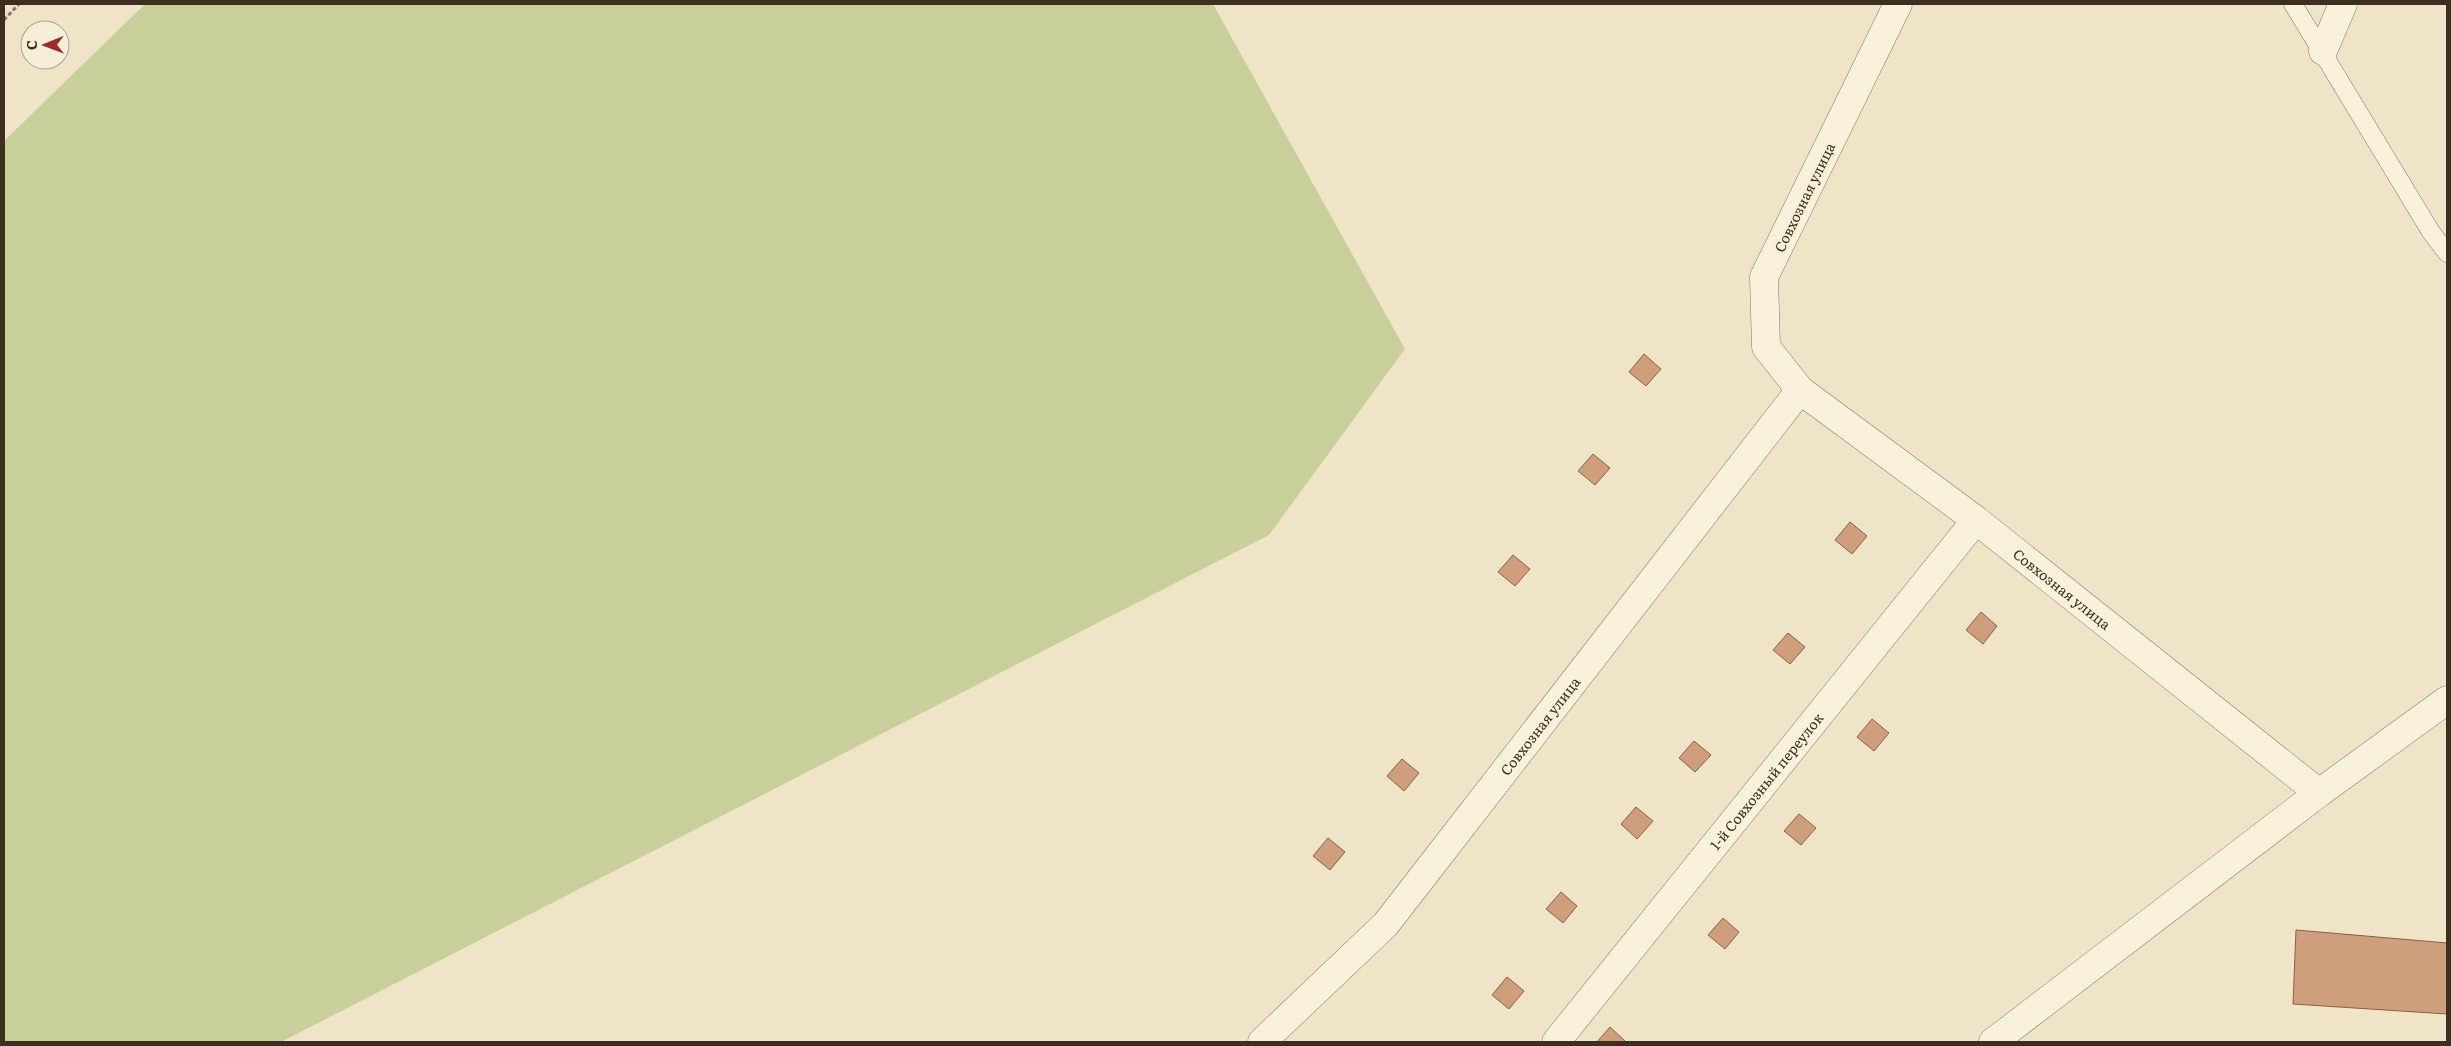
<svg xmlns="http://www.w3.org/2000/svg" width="2451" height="1046" viewBox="0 0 2451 1046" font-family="Literata,serif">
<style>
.green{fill:#c9cf9b}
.building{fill:#cf9f7d;stroke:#8d5f41}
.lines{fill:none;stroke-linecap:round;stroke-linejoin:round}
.lane-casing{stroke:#8d765c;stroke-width:19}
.street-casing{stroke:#8d765c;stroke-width:29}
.path{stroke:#8d765c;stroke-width:3;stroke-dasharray:4 2.5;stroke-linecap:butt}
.lane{stroke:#faf1dc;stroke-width:18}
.street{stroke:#faf1dc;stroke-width:28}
.labels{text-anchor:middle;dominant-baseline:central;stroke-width:5;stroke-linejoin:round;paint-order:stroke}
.street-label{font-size:14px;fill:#3d2e20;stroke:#f7eed8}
</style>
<rect width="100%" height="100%" fill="#f0e4c8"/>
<!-- green -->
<path class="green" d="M 145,4 L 1213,4 L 1405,349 L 1269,535 L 281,1042 L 4,1042 L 4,141 Z"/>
<!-- building -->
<g class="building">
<path d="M 1644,354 L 1661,369 L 1646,386 L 1629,372 Z"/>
<path d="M 1593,454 L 1610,468 L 1595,485 L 1578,471 Z"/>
<path d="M 1850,522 L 1867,536 L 1852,554 L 1835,540 Z"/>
<path d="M 1513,555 L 1530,569 L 1515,586 L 1498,572 Z"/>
<path d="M 1981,612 L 1997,626 L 1983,644 L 1966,630 Z"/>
<path d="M 1788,633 L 1805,647 L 1790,664 L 1773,650 Z"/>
<path d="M 1872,719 L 1889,733 L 1874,751 L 1857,737 Z"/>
<path d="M 1694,741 L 1711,755 L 1695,772 L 1679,758 Z"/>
<path d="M 1402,759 L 1419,773 L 1404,791 L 1387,776 Z"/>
<path d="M 1636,807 L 1653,821 L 1637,839 L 1621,824 Z"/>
<path d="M 1799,814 L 1816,828 L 1801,845 L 1784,831 Z"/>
<path d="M 1328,838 L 1345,852 L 1330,870 L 1313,856 Z"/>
<path d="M 1561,892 L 1577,906 L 1563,923 L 1546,909 Z"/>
<path d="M 1723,918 L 1739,932 L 1725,949 L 1708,935 Z"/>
<path d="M 2296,930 L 2447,943 L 2447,1014 L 2293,1004 Z"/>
<path d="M 1507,977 L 1524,991 L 1509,1009 L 1492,995 Z"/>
<path d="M 1610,1027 L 1626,1042 L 1597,1042 Z"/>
</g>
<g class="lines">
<defs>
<path id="lane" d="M 2293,4 L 2431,232 L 2447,253"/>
<g id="street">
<path id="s1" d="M 1898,4 L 1764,277 L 1766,347 L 1800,390 L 1976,520 L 2319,793"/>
<path d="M 2323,51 L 2343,4"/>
<path id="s2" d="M 1262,1042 L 1386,924 L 1800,390"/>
<path id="s3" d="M 1556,1042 L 1976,520"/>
<path d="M 1993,1042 L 2319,793 L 2447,700"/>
</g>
</defs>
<!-- lane casing -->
<use href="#lane" class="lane-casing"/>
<!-- street casing -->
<use href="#street" class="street-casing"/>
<!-- path -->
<path class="path" d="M 4,20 L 19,4"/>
<!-- lane -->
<use href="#lane" class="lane"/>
<!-- street -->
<use href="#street" class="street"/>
</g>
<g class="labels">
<!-- street labels -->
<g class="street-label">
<text transform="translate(1804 197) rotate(-64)">Совхозная улица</text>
<text stroke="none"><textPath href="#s1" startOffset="758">Совхозная улица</textPath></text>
<text stroke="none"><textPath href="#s2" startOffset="422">Совхозная улица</textPath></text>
<text stroke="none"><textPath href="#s3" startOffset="335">1-й Совхозный переулок</textPath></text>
</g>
</g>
<!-- border -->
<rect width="2451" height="1046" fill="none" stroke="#3d2e20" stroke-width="10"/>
<!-- north arrow -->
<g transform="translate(45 45) rotate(269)"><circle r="24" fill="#f7eed8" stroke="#ada18e"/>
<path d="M0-4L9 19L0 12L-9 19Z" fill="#9e2a2b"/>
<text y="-8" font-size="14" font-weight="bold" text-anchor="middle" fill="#3d2e20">С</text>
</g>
</svg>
